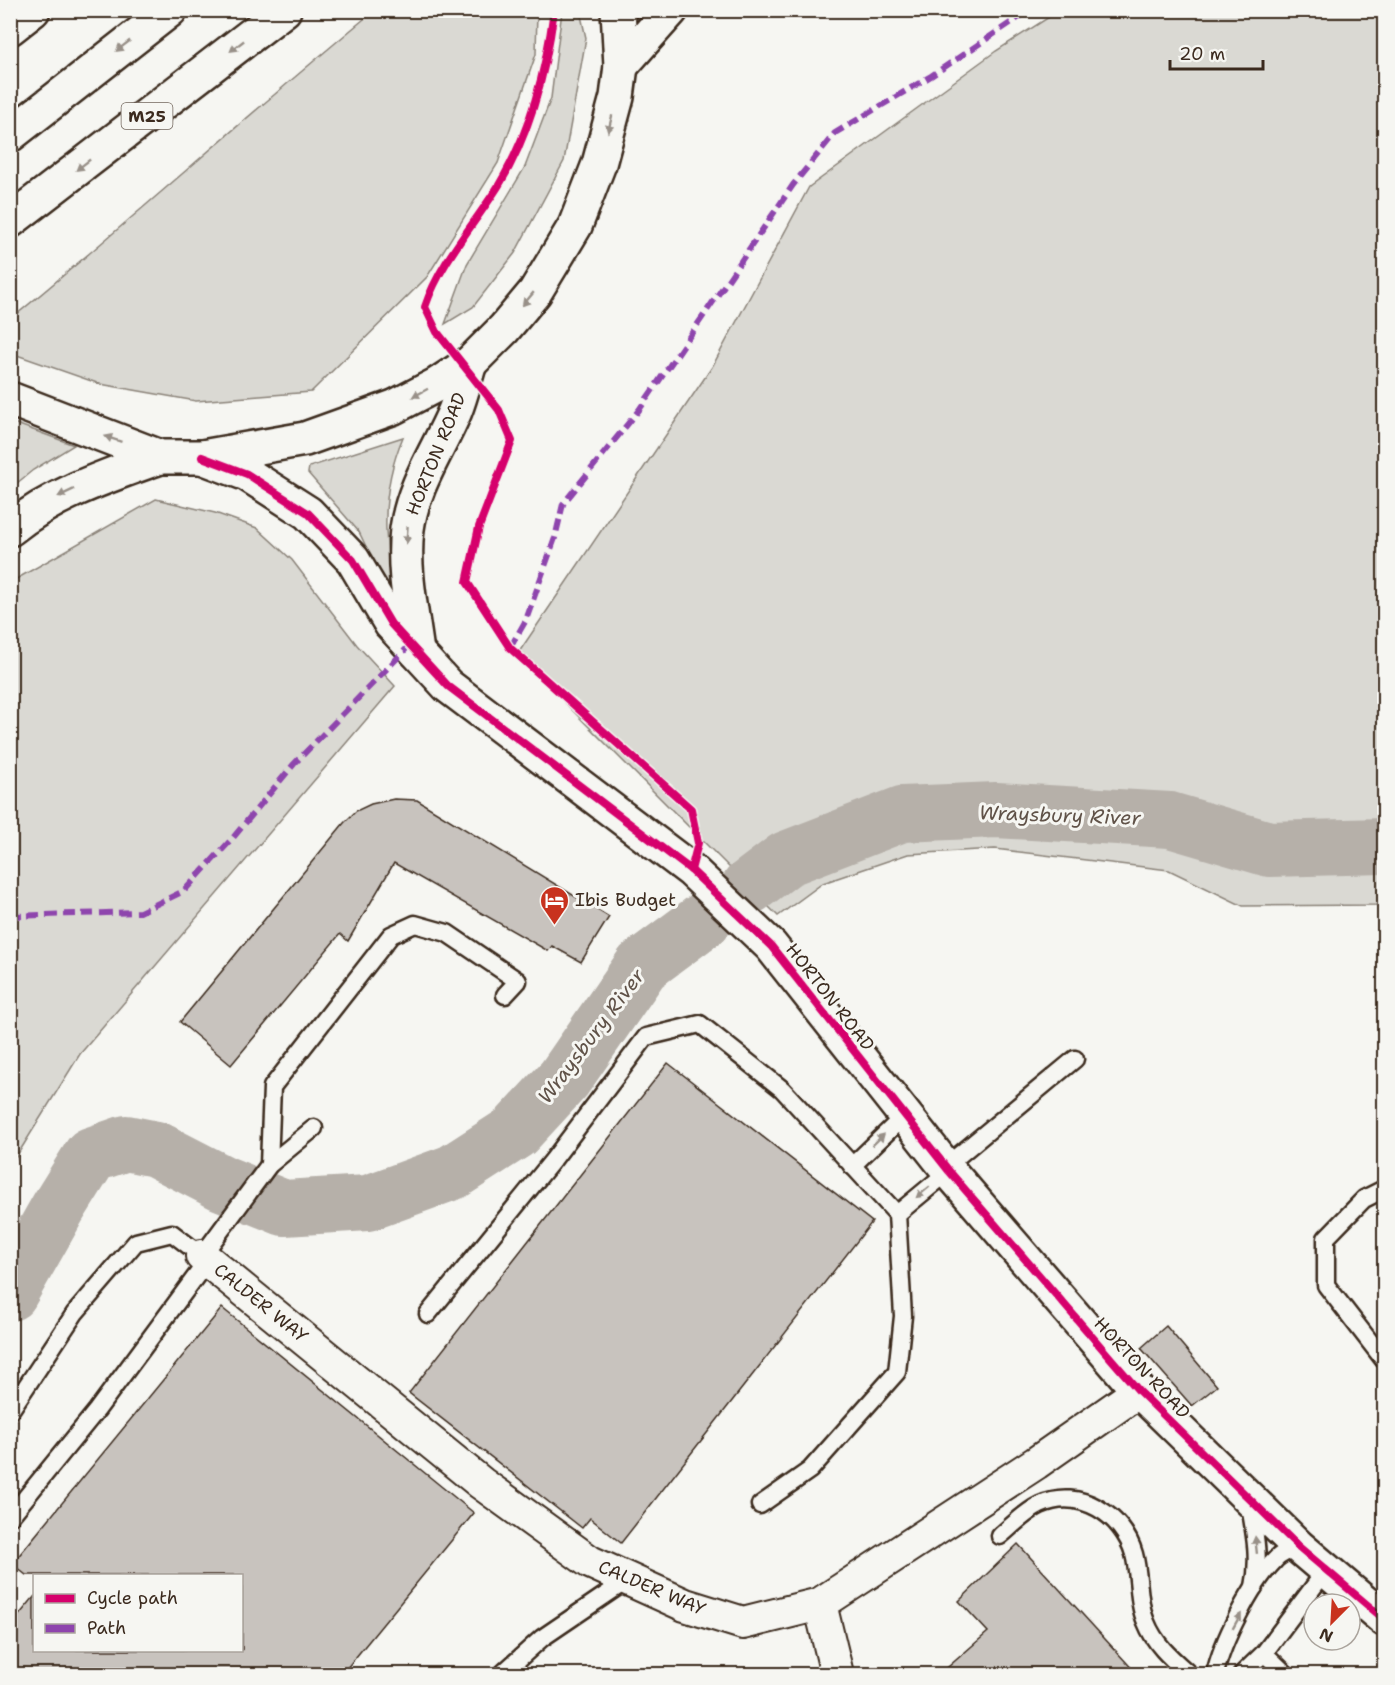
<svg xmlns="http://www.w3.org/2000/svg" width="1395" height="1685" viewBox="0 0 1395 1685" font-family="'Shantell Sans',sans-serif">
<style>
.green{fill:#dad9d3;stroke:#8a8278;stroke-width:1.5}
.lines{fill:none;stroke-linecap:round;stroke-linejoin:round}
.river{stroke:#b6b0a9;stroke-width:56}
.building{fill:#c8c3be;stroke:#3b2a1e;stroke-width:1.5}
.service-casing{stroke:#3b2a1e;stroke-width:21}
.minor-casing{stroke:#3b2a1e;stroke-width:36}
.tertiary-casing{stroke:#3b2a1e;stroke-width:38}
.trunk-casing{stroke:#3b2a1e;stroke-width:38}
.motorway-casing{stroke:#3b2a1e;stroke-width:38}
.service{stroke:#f6f6f2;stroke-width:16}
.minor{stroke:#f6f6f2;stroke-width:32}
.tertiary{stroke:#f6f6f2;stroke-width:33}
.trunk{stroke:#f6f6f2;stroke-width:33}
.motorway{stroke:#f6f6f2;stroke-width:33}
.quiet{stroke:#8e44ad;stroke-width:6;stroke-dasharray:12 6;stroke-linecap:butt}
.cycleway-casing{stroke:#f6f6f2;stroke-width:11}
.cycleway{stroke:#d6006c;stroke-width:8}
.oneway{fill:#989088}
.labels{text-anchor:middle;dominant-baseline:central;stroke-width:6;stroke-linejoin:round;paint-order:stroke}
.shield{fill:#f6f6f2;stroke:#73675e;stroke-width:1.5}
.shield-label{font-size:16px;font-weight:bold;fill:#3b2a1e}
.street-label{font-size:18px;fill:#3b2a1e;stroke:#f6f6f2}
.poi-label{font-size:18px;fill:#3b2a1e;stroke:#f6f6f2;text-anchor:start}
.water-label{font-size:20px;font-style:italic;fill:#605248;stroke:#f6f6f2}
</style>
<rect width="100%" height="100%" fill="#f6f6f2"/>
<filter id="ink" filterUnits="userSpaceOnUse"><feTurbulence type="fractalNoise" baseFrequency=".0167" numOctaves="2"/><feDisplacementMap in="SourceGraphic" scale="12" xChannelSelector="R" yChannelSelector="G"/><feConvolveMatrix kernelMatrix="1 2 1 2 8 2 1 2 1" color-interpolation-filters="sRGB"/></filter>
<g filter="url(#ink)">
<!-- green -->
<g class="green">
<path d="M 375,10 L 537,11 L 536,54 L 498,163 L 427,277 L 311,392 L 196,401 L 100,384 L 11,353 L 11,319 C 134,218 252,111 375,10 Z"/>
<path d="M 1060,10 L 1384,11 L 1384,905 L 1243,906 L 1169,870 L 995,849 L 908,854 L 823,883 L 778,916 L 517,655 L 712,367 L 809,187 L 996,51 Z"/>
<path d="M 562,11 L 580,11 L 586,38 L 564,161 L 515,253 L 473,307 L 445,324 L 467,264 L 525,167 L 551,98 Z"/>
<path d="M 10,422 L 11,422 L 74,445 L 33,470 L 11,488 Z"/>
<path d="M 403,437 C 376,501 385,557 402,622 L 359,532 L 308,473 L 309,467 Z"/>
<path d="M 156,499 L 215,513 L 257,528 L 292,560 L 357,645 L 395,686 L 80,1054 L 11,1165 L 11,582 Z"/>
</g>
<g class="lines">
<!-- river -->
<g class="river">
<path d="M 749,887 L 786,859 L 902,814 L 996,810 L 1170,820 L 1269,849 L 1384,846"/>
<path d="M 10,1293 L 58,1208 L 91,1155 L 126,1143 L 156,1149 L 222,1183 L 284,1208 L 368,1203 L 453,1172 L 515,1132 L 564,1079 L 642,966 L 704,920"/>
</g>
</g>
<!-- building -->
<g class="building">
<path d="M 394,799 L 417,800 L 609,917 L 581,962 L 552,946 L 548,951 L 394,863 L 348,941 L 340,934 L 231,1065 L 180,1022 L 344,823 L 356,811 L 371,804 Z"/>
<path d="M 668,1063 L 872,1222 L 621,1543 L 590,1518 L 582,1528 L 409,1393 Z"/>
<path d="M 222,1308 L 474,1513 L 342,1674 L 10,1674 L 10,1626 L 34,1597 L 34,1650 L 242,1650 L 242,1575 L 26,1575 L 12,1564 Z"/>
<path d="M 1166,1326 L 1217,1386 L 1192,1406 L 1141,1348 Z"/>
<path d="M 1018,1544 L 1137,1674 L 940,1674 L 988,1632 L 959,1601 Z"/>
</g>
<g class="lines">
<defs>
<g id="service">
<path d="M 269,1165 L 272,1087 L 391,935 L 415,924 L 447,933 L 518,981 L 505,995"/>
<path d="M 852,1166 L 905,1115"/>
<path d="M 946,1166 L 1075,1059"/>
<path d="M 1384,1189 L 1364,1199 L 1326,1238 L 1326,1285 L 1384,1360"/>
<path d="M 897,1214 L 949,1171"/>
<path d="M 428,1314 L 553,1160 L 646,1037 L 700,1024 L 782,1089 L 897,1214 L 903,1316 L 897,1372 L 810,1470 L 760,1505"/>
<path d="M 10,1411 L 75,1313 L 136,1242 L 172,1233 L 202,1256 L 269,1165 L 314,1128"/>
<path d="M 1250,1506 C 1255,1534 1260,1559 1254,1587"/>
<path d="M 10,1517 L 97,1410 L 208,1260"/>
<path d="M 1000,1536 C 1013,1525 1025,1512 1040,1505 C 1080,1487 1123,1515 1134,1554 C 1140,1576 1137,1601 1146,1622 C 1155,1645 1172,1659 1189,1674"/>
<path d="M 1264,1653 L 1286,1674"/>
<path d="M 502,1674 L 542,1638 L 629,1579"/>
<path d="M 1215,1674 C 1222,1642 1251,1584 1275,1560 C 1281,1553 1291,1550 1299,1547"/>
<path d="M 1242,1674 L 1264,1653 L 1327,1569"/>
</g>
<g id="minor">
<path d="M 202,1256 L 481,1483 L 590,1562 L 685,1605 L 743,1623 L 820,1604 L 1036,1463 L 1139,1391"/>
<path d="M 820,1604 L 837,1674"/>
</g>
<g id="tertiary">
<path d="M 202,457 L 247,474 L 308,513 L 353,560 L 391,624 L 448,686 L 691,870 L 771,946 L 949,1171 L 1139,1391 L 1299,1547 L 1384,1619"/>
<path d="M 417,652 C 412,613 402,569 407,529 C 413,485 438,451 455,411 C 461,396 465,379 470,363"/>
</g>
<path id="trunk" d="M 10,399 L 160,457 L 202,457 L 305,439 L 394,407 L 438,384 L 470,363 L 504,329 L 535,292 L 575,226 L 599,164 L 617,97 L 621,66 L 618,10"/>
<g id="motorway">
<path d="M 10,28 L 33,10"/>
<path d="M 621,66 L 671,10"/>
<path d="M 10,135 L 170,10"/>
<path d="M 10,221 L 284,10"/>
<path d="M 10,529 C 55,493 107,476 160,457"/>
</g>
</defs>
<!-- service casing -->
<use href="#service" class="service-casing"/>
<!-- minor casing -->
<use href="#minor" class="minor-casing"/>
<!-- tertiary casing -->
<use href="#tertiary" class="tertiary-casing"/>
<!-- trunk casing -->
<use href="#trunk" class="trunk-casing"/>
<!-- motorway casing -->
<use href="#motorway" class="motorway-casing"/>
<!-- service -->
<use href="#service" class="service"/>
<!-- minor -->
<use href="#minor" class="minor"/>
<!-- tertiary -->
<use href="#tertiary" class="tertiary"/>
<!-- trunk -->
<use href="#trunk" class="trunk"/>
<!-- motorway -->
<use href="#motorway" class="motorway"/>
<!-- quiet -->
<g class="quiet">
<path d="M 510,648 L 526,620 L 555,538 L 563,504 L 639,410 L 793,185 L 835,133 L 931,76 L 1030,10"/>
<path d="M 10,916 L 140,912 L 184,891 L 232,839 L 294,764 L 410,645"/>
</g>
<defs>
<g id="cycleway">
<path d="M 554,10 C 546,71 531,132 499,185 C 474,225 440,262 425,307 L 437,332 L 499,410 L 512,441 L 479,527 L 467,582 L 510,648 L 691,809 L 698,843 L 691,870"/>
<path d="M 202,457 L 247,474 L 308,513 L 353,560 L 391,624 L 448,686 L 691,870 L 771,946 L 949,1171 L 1139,1391 L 1299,1547 L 1384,1619"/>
</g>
</defs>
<!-- cycleway casing -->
<use href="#cycleway" class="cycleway-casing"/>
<!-- cycleway -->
<use href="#cycleway" class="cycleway"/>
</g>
<!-- one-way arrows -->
<defs><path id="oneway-solid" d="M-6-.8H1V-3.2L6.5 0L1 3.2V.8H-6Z" transform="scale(1.5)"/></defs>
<g class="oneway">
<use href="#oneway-solid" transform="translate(123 46) rotate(142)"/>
<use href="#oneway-solid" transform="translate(237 46) rotate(142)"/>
<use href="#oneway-solid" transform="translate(610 124) rotate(104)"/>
<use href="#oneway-solid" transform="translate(83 165) rotate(142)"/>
<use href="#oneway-solid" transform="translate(528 299) rotate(130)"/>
<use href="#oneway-solid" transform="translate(420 393) rotate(152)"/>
<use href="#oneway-solid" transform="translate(113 439) rotate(-161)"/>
<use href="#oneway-solid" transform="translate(66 493) rotate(155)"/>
<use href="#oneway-solid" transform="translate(407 535) rotate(94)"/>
<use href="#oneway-solid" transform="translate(878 1140) rotate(-44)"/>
<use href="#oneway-solid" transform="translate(923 1192) rotate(141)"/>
<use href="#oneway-solid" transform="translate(1256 1545) rotate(-96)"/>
<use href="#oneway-solid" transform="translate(1237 1621) rotate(-61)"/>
</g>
</g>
<!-- icons -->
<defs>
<symbol id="hotel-pin" viewBox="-11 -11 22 30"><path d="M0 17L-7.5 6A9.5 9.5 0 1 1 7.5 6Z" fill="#c8321e" stroke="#f6f6f2"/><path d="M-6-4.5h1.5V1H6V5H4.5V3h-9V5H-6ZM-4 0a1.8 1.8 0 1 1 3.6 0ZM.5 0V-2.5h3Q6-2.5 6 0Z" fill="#fff"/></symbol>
</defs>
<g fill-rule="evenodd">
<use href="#hotel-pin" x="538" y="884" width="33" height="45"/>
</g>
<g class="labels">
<!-- shield labels -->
<rect class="shield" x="121.5" y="103" width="51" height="26" rx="4.5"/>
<g class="shield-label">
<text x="147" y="116">M25</text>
</g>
<!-- street labels -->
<g class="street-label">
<text transform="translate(436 454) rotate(-68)">HORTON ROAD</text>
<text transform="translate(830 997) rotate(52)">HORTON ROAD</text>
<text transform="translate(261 1303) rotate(39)">CALDER WAY</text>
<text transform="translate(1142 1368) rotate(47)">HORTON ROAD</text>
<text transform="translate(652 1588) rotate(23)">CALDER WAY</text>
</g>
<!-- poi labels -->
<g class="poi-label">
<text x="575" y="900">Ibis Budget</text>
</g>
<!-- water labels -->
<g class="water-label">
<text transform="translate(1060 815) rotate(2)">Wraysbury River</text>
<text transform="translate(591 1036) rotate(-53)">Wraysbury River</text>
</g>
</g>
<!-- margin -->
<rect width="1395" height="1685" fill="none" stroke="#f6f6f2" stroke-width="36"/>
<rect x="18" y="18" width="1359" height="1649" fill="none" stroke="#3b2a1e" stroke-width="2" filter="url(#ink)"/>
<!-- legend -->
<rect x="33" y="1574" width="210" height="78" fill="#f6f6f2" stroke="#aba49d" stroke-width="1.5"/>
<rect x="45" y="1594" width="30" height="9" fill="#d6006c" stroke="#aba49d" stroke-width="1.5"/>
<text x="87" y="1604" font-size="18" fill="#3b2a1e">Cycle path</text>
<rect x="45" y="1624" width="30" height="9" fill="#8e44ad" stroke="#aba49d" stroke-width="1.5"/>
<text x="87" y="1634" font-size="18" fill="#3b2a1e">Path</text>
<!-- north arrow -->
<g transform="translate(1332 1622) rotate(204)"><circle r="28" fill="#f6f6f2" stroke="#aba49d" stroke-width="1.5"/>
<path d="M0-4.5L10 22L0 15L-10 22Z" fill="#c8321e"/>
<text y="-9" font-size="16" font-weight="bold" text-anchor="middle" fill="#3b2a1e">N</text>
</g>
<!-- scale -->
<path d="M1170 60v9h93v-9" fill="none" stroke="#3b2a1e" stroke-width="3"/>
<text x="1179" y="60" font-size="18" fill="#3b2a1e" stroke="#f6f6f2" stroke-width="4.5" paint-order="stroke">20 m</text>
</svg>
